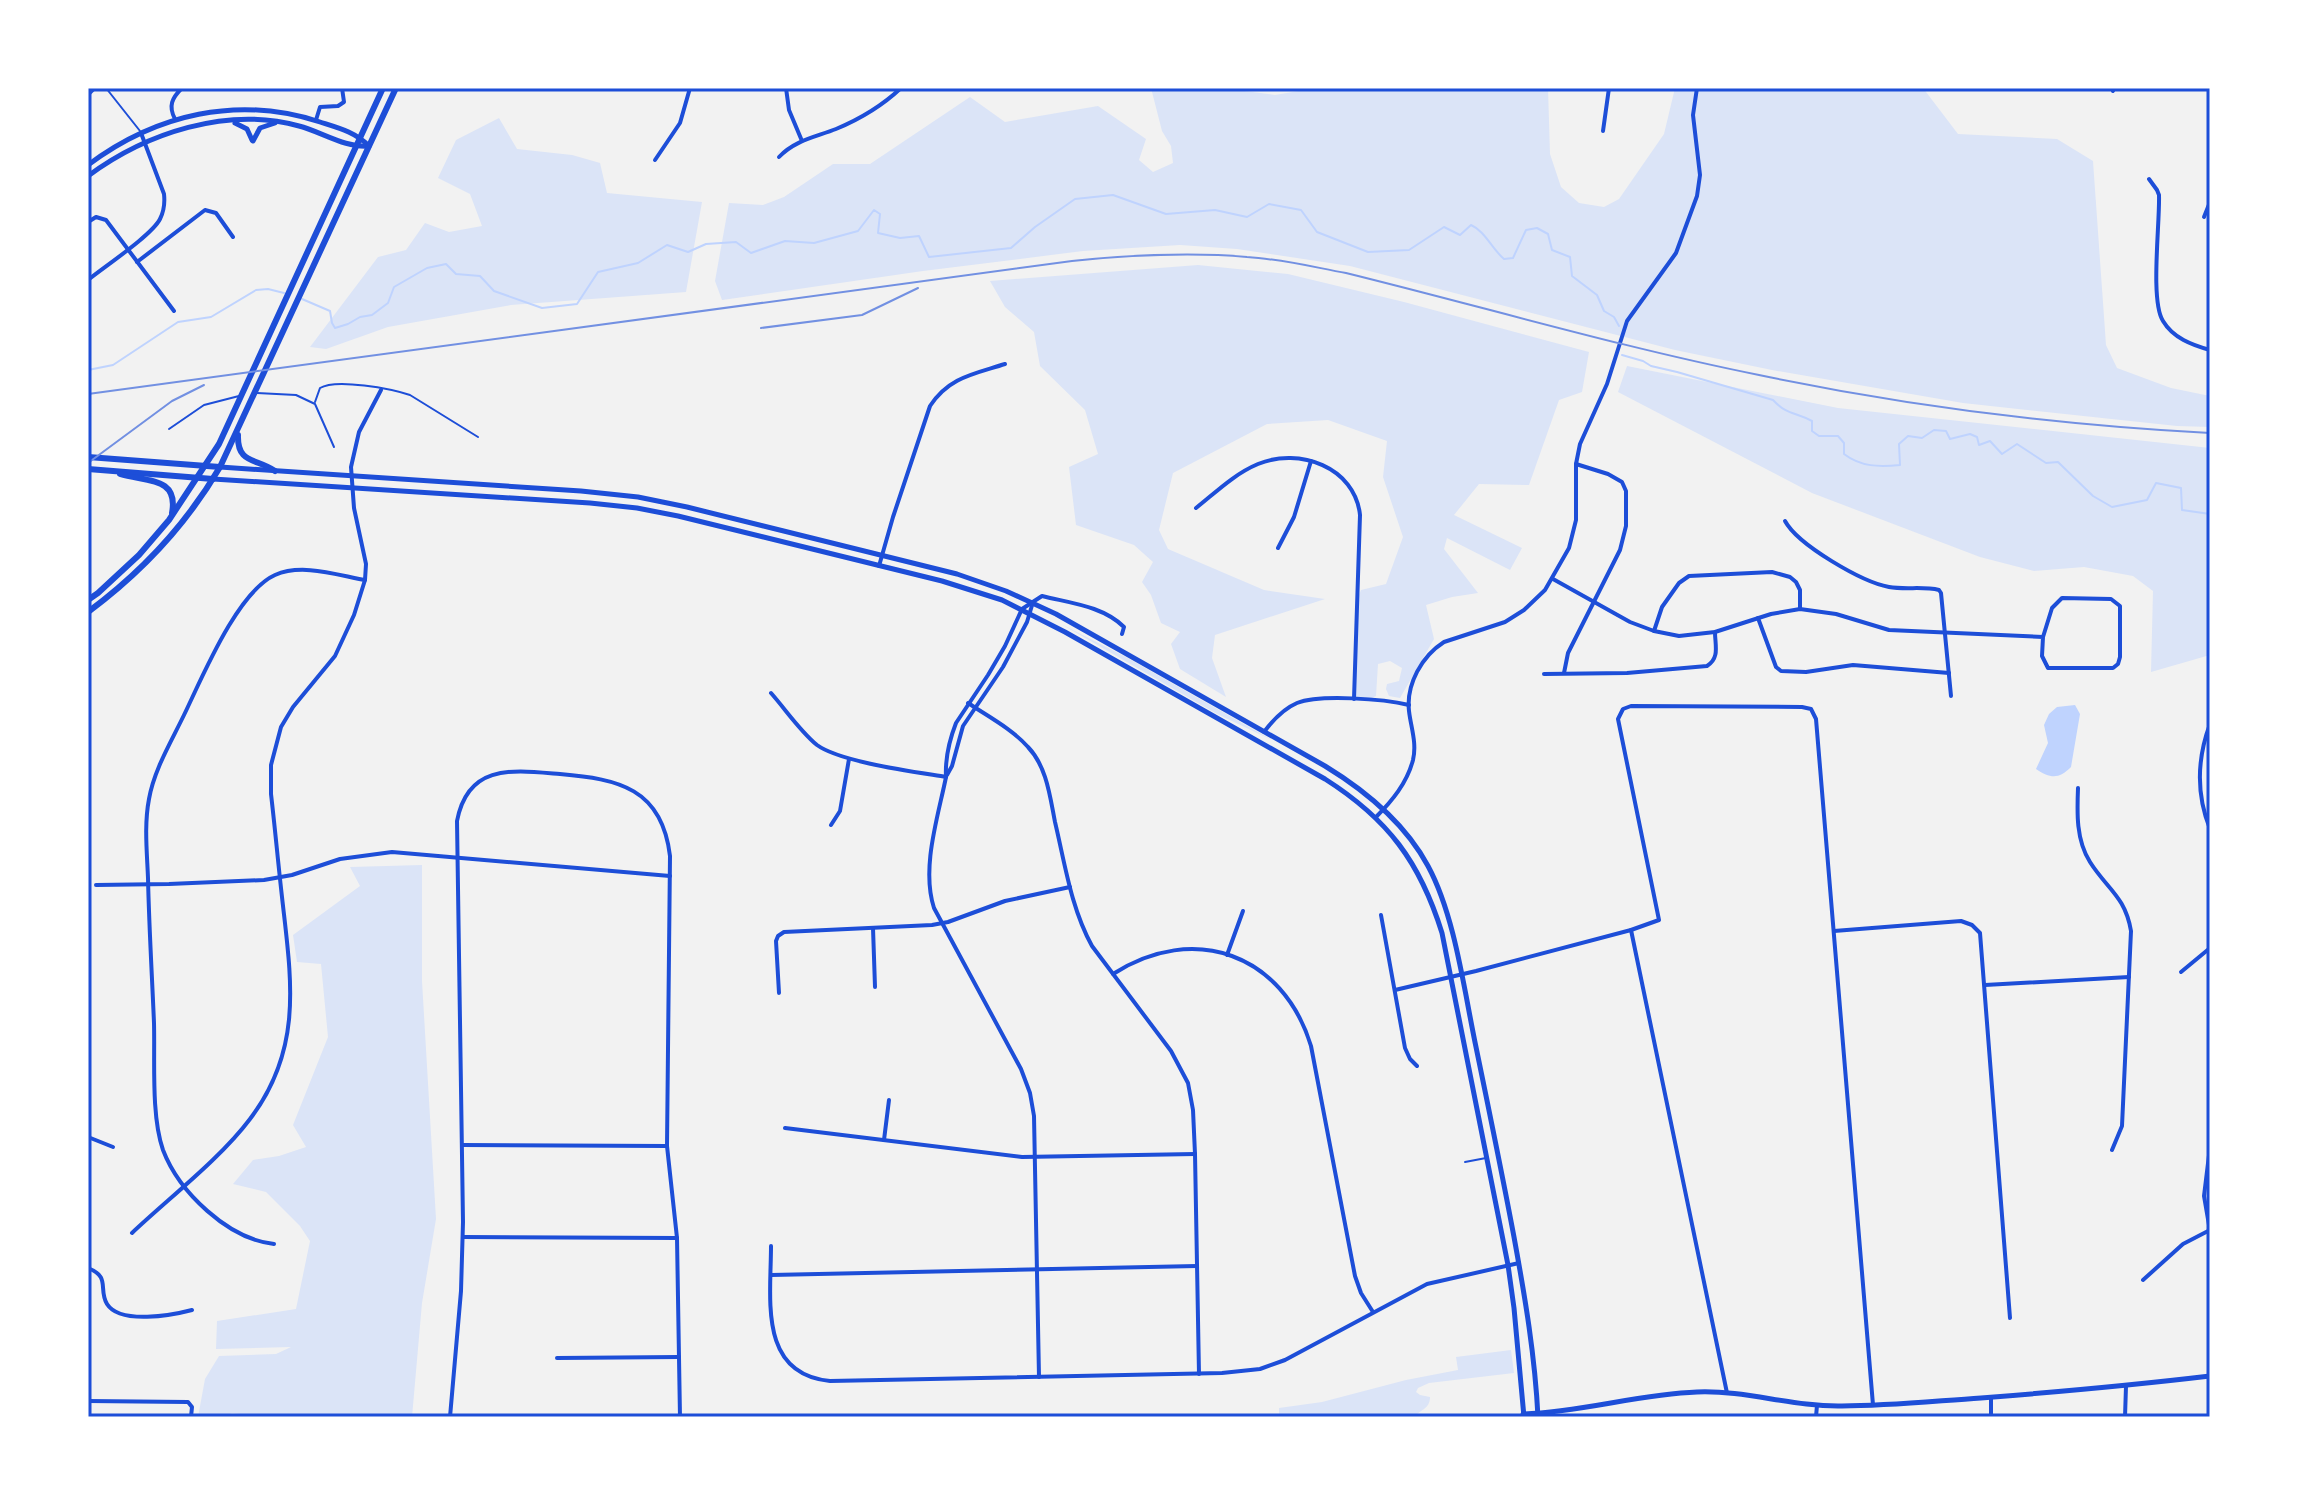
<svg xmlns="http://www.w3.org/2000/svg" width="2298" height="1505" viewBox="0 0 2298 1505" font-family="'PT Serif',serif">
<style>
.green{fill:#dbe4f7}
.water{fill:#bfd3fe}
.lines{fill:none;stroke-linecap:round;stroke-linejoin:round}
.stream{stroke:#bfd3fe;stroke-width:2}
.service{stroke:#1d4ed8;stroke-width:2}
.minor{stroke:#1d4ed8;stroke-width:4}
.tertiary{stroke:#1d4ed8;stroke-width:4}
.secondary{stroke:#1d4ed8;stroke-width:5}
.primary{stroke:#1d4ed8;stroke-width:6}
.rail{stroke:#7290e2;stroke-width:2}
.neatline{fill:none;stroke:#1d4ed8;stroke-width:3}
</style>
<rect width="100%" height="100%" fill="#f2f2f2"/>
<!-- green -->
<g class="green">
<path d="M 1151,88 L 1221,88 L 1275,95 L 1316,88 L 1548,88 L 1550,154 L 1561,187 L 1579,203 L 1604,207 L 1619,199 L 1664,134 L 1675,88 L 1923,88 L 1958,134 L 2057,139 L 2093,161 L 2106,345 L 2117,368 L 2171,388 L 2210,396 L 2210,427 L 2177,426 L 1963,403 L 1772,370 L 1675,350 L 1350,266 L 1237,249 L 1180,245 L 1083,251 L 923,271 L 722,300 L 715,281 L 729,203 L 763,205 L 784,197 L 833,164 L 870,164 L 970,97 L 1005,122 L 1098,106 L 1146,139 L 1139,160 L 1153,172 L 1173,163 L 1171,146 L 1162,131 Z"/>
<path d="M 499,118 L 517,149 L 572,155 L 600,163 L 607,193 L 702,202 L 686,292 L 511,305 L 388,327 L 326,349 L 310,347 L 378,257 L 406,250 L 425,223 L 449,232 L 482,226 L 470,194 L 438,178 L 456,140 Z"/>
<path d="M 1198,265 L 1288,274 L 1404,302 L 1589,352 L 1582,392 L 1559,400 L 1529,485 L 1479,484 L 1454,515 L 1522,548 L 1510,570 L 1447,538 L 1444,549 L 1478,593 L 1452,597 L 1426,605 L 1434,639 L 1400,698 L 1389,696 L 1386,689 L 1387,684 L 1399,681 L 1402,668 L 1390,661 L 1378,664 L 1376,696 L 1372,698 L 1355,697 L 1359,595 L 1361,590 L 1386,584 L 1403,537 L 1383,477 L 1387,441 L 1328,420 L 1267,424 L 1173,473 L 1159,530 L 1168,549 L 1264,590 L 1325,599 L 1215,635 L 1212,658 L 1226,697 L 1180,669 L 1171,644 L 1180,632 L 1161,623 L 1151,595 L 1142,582 L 1153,562 L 1134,545 L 1076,525 L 1069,467 L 1098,454 L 1085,410 L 1040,366 L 1034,332 L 1005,307 L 990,281 Z"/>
<path d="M 1627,366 L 1838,408 L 2210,448 L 2210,655 L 2151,672 L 2153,591 L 2133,576 L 2084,567 L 2034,571 L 1980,557 L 1812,493 L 1618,392 Z"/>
<path d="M 1061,624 L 1126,657 L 1272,740 L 1217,714 Z"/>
<path d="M 422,865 L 422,981 L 436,1219 L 422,1303 L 412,1417 L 267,1417 L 232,1413 L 223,1417 L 198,1417 L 205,1379 L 219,1356 L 276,1354 L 291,1347 L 216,1349 L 217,1321 L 296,1309 L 310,1241 L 300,1226 L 266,1192 L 233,1184 L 253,1160 L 279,1156 L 306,1147 L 293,1125 L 328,1037 L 321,964 L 297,962 L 293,935 L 360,886 L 350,867 Z"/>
<path d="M 1511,1350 L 1514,1373 L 1429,1383 L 1418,1388 L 1416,1392 L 1420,1395 L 1430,1397 C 1430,1409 1421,1409 1414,1417 L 1279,1417 L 1279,1408 L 1322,1402 L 1406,1380 L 1458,1370 L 1456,1357 Z"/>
</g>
<!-- water -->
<path class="water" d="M 2075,705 L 2080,714 L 2071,767 C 2059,779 2051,779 2036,769 L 2048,743 L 2044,725 L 2049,714 L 2057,707 Z"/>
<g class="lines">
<!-- stream -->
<g class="stream">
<path d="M 302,299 L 330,311 L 332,323 L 335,328 L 348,324 L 360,317 L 372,315 L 388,303 L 394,287 L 427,268 L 446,264 L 456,274 L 480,276 L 494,291 L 542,308 L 577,304 L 598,272 L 638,263 L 667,245 L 688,252 L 706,244 L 736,242 L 751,253 L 785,241 L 814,243 L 858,231 L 874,210 L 880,214 L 878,233 L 900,238 L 919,236 L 929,257 L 1011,248 L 1035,227 L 1075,199 L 1113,195 L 1166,214 L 1215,210 L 1247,217 L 1269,204 L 1301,210 L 1317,232 L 1368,252 L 1409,250 L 1444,227 L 1460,235 L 1471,225 C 1485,231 1492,249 1504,259 L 1513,258 L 1526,230 L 1537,228 L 1548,234 L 1552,250 L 1570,257 L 1572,276 L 1597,295 L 1604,311 L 1614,317 L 1619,326"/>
<path d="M 1622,355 L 1643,361 L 1651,366 L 1677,372 L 1773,400 C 1787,415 1795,412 1812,421 L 1812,431 L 1819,436 L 1838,436 L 1844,443 L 1844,454 C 1861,467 1879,467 1900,465 L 1899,444 L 1908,436 L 1922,438 L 1934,430 L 1946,431 L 1950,439 L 1970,434 L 1977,437 L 1979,445 L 1990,441 L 2002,454 L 2017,444 L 2046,463 L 2058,462 L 2093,496 L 2112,507 L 2147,500 L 2156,483 L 2181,488 L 2182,510 L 2210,514"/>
<path d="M 88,370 L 113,365 L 178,322 L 211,317 L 256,290 L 268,289 L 284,293"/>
</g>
<!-- service -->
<g class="service">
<path d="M 106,88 L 140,131"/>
<path d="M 88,96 L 96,88"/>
<path d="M 257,393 L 296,395 L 315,404 L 334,447"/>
<path d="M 315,402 L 320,388 C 336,378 392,389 410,395 L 478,437"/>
<path d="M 169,429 L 204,405 L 239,396"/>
<path d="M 1465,1162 L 1486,1158"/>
</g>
<!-- minor -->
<g class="minor">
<path d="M 786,88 L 789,110 L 802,141"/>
<path d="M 2112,88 L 2113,91"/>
<path d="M 175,119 C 168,106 172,98 182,88"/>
<path d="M 316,120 L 320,107 L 338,106 L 344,102 L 342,88"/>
<path d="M 1603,131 L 1609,88"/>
<path d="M 779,157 C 795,140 816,137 836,129 C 860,119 883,105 901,88"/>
<path d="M 655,160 L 680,123 L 690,88"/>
<path d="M 2149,179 L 2157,190 L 2159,195 C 2160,223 2150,301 2163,321 C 2173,338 2192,345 2210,350"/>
<path d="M 2204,217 L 2210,202"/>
<path d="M 88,222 L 96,217 L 106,220 L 174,311"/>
<path d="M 137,262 L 205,210 L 216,213 L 233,237"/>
<path d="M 88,280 C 104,267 152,235 160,219 C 164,211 165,203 164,194 L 141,133"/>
<path d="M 1196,508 C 1215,493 1234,474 1258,464 C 1299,447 1355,467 1360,515 L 1354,699"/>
<path d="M 1785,521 C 1798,545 1862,582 1889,587 C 1906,590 1923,586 1939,590 L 1941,593 L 1951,696"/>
<path d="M 1278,548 L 1294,517 L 1311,461"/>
<path d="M 879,566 L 893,517 L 930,406 C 949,377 974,374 1005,364"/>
<path d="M 1553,579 L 1630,622 L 1654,631 L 1679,636 L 1715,632 L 1771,614 L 1800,609 L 1836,614 L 1889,630 L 2043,637 L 2052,608 L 2062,598 L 2111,599 L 2120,606 L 2120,657 L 2118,664 L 2113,668 L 2048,668 L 2042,656 L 2043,637"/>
<path d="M 1758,618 L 1776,667 L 1781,671 L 1806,672 L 1853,665 L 1949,673"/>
<path d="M 1654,631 L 1662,607 L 1679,583 L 1689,576 L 1772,572 L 1790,577 L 1796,582 L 1800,590 L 1800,609"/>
<path d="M 1564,673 L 1568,653 L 1620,550 L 1626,526 L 1626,491 L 1622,482 L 1608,474 L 1576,464"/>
<path d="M 1544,674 L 1627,673 L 1707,666 C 1720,658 1715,645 1715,632"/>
<path d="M 771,693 C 786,710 800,731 817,745 C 840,762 916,772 946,777"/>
<path d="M 968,703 C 989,717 1012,729 1028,747 C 1047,767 1050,797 1055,822 C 1065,864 1071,908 1092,946 L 1171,1051 L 1188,1083 L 1193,1110 L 1195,1154 L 1199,1374"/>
<path d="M 2210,724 C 2197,759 2196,794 2210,829"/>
<path d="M 1264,732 C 1273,720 1283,709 1297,703 C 1320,694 1384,699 1409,705"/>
<path d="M 947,775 L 952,766 L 963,726 L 1003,667 L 1027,622 L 1033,602"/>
<path d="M 2078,788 C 2077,813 2076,840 2090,862 C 2107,889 2125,896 2131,931 L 2122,1126 L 2112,1150"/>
<path d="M 831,825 L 840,811 L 849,759"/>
<path d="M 96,885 L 169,884 L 264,880 L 292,875 L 340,859 L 392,852 L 670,876"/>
<path d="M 1381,915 L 1405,1048 L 1410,1059 L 1417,1066"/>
<path d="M 873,928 L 875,987"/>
<path d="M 1631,930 L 1727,1393"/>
<path d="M 1834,931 L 1961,921 L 1972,925 L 1980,933 L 2010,1318"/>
<path d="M 1227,955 L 1243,911"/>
<path d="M 2181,972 L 2210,948"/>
<path d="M 1113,974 C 1194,922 1283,954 1311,1046 L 1355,1276 L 1361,1293 L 1373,1312"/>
<path d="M 1985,985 L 2129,977"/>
<path d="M 1395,990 L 1476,971 L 1631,930 L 1659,920 L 1618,719 L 1623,709 L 1631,706 L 1802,707 L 1811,709 L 1816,719 L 1873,1405"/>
<path d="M 779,993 L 776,941 L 778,936 L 784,932 L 932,925 L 948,922 L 1005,901 L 1070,887"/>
<path d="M 785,1128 L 1022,1157 L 1195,1154"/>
<path d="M 88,1137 L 113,1147"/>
<path d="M 884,1140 L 889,1100"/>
<path d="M 462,1145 L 667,1146"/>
<path d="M 2210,1147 L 2204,1196 L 2210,1231"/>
<path d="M 132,1233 C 169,1198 220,1159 250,1119 C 304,1048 291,978 282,897 C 278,862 275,828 271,794 L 271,765 L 281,727 L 293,707 L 335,656 L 354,615 L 365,580 L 366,564 L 354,508 L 351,467 L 359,432 L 381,390"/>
<path d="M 463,1237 L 677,1238"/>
<path d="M 274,1244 C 228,1239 179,1192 163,1150 C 151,1116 155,1060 154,1023 C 152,975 149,926 148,878 C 147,852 144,825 149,799 C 154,770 171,742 184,715 C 202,678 237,592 275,575 C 302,563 337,575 365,580"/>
<path d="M 771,1246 C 771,1299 758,1374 830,1381 L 1222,1373 L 1260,1369 L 1285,1360 L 1427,1284 L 1519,1263"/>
<path d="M 88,1268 C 111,1277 98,1289 107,1304 C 120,1325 173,1315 192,1310"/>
<path d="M 771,1275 L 1197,1266"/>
<path d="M 2143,1280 L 2183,1244 L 2210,1230"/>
<path d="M 557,1358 L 679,1357"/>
<path d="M 1039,1377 L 1034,1116 L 1030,1093 L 1021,1069 L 934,908 C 921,868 938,817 946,777 C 945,757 949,741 956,723 L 988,675 L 1005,646 L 1022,609 L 1042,596 C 1070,603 1103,606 1124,627 L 1122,634"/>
<path d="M 88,1401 L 188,1402 L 192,1407 L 191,1417"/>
<path d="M 450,1417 L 461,1291 L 463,1222 L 457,821 C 468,763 513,770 560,774 C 618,779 662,788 670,856 L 667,1146 L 677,1238 L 680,1417"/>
<path d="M 1816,1417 L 1817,1405"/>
<path d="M 1991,1417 L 1991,1397"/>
<path d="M 2125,1417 L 2126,1386"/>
</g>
<!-- tertiary -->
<path class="tertiary" d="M 1376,817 C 1392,801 1407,783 1413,760 C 1417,743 1411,728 1409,711 C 1406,684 1422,656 1444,642 L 1505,622 L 1524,610 L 1545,590 L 1569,548 L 1576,520 L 1576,464 L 1580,444 L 1607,384 L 1627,321 L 1676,253 L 1697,196 L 1700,175 L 1693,115 L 1697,88"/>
<!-- secondary -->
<g class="secondary">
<path d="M 235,123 L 247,129 L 252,140"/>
<path d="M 253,141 L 260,128 L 275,123"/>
<path d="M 88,165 C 156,114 238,95 320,122 C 339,128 355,132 369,146"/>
<path d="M 88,176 C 146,133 227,106 299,126 C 322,132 345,148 369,146"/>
<path d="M 220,467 L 581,491 L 638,497 L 687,507 L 957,574 L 1006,591 L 1056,614 L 1325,766 C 1366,791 1405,823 1428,866 C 1455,916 1464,990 1476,1047 C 1489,1110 1502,1173 1514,1237 C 1525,1297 1535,1356 1538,1417"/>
<path d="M 213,479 L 590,503 L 637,508 L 678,516 L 942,581 L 1002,600 L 1065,632 L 1325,779 C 1388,819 1420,862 1442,933 L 1508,1265 L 1514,1308 L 1524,1417"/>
<path d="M 1523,1414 C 1582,1412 1639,1394 1697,1392 C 1746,1390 1793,1407 1842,1406 C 1888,1406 1935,1401 1981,1398 C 2057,1392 2134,1385 2210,1376"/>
</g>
<!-- primary -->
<g class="primary">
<path d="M 238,435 C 237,464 256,458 275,471"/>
<path d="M 88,457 L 220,467"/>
<path d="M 88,469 L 213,479"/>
<path d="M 120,474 C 145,482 179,476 172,513"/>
<path d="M 88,600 L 98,593 L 139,555 L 169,520 L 219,444 L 383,88"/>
<path d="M 88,612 C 142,572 186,525 220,467 L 396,88"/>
</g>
<!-- rail -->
<g class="rail">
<path d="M 761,328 L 862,315 L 918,288"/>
<path d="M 88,394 L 1072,261 C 1131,255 1189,252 1247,257 C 1281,259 1313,267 1346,273 C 1484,307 1620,347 1759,375 C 1907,406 2058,425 2210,433"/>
<path d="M 88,463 L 172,401 L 204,385"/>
</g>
</g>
<!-- border -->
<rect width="2298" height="1505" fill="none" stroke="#ffffff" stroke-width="180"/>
<rect x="90" y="90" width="2118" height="1325" class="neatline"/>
</svg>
